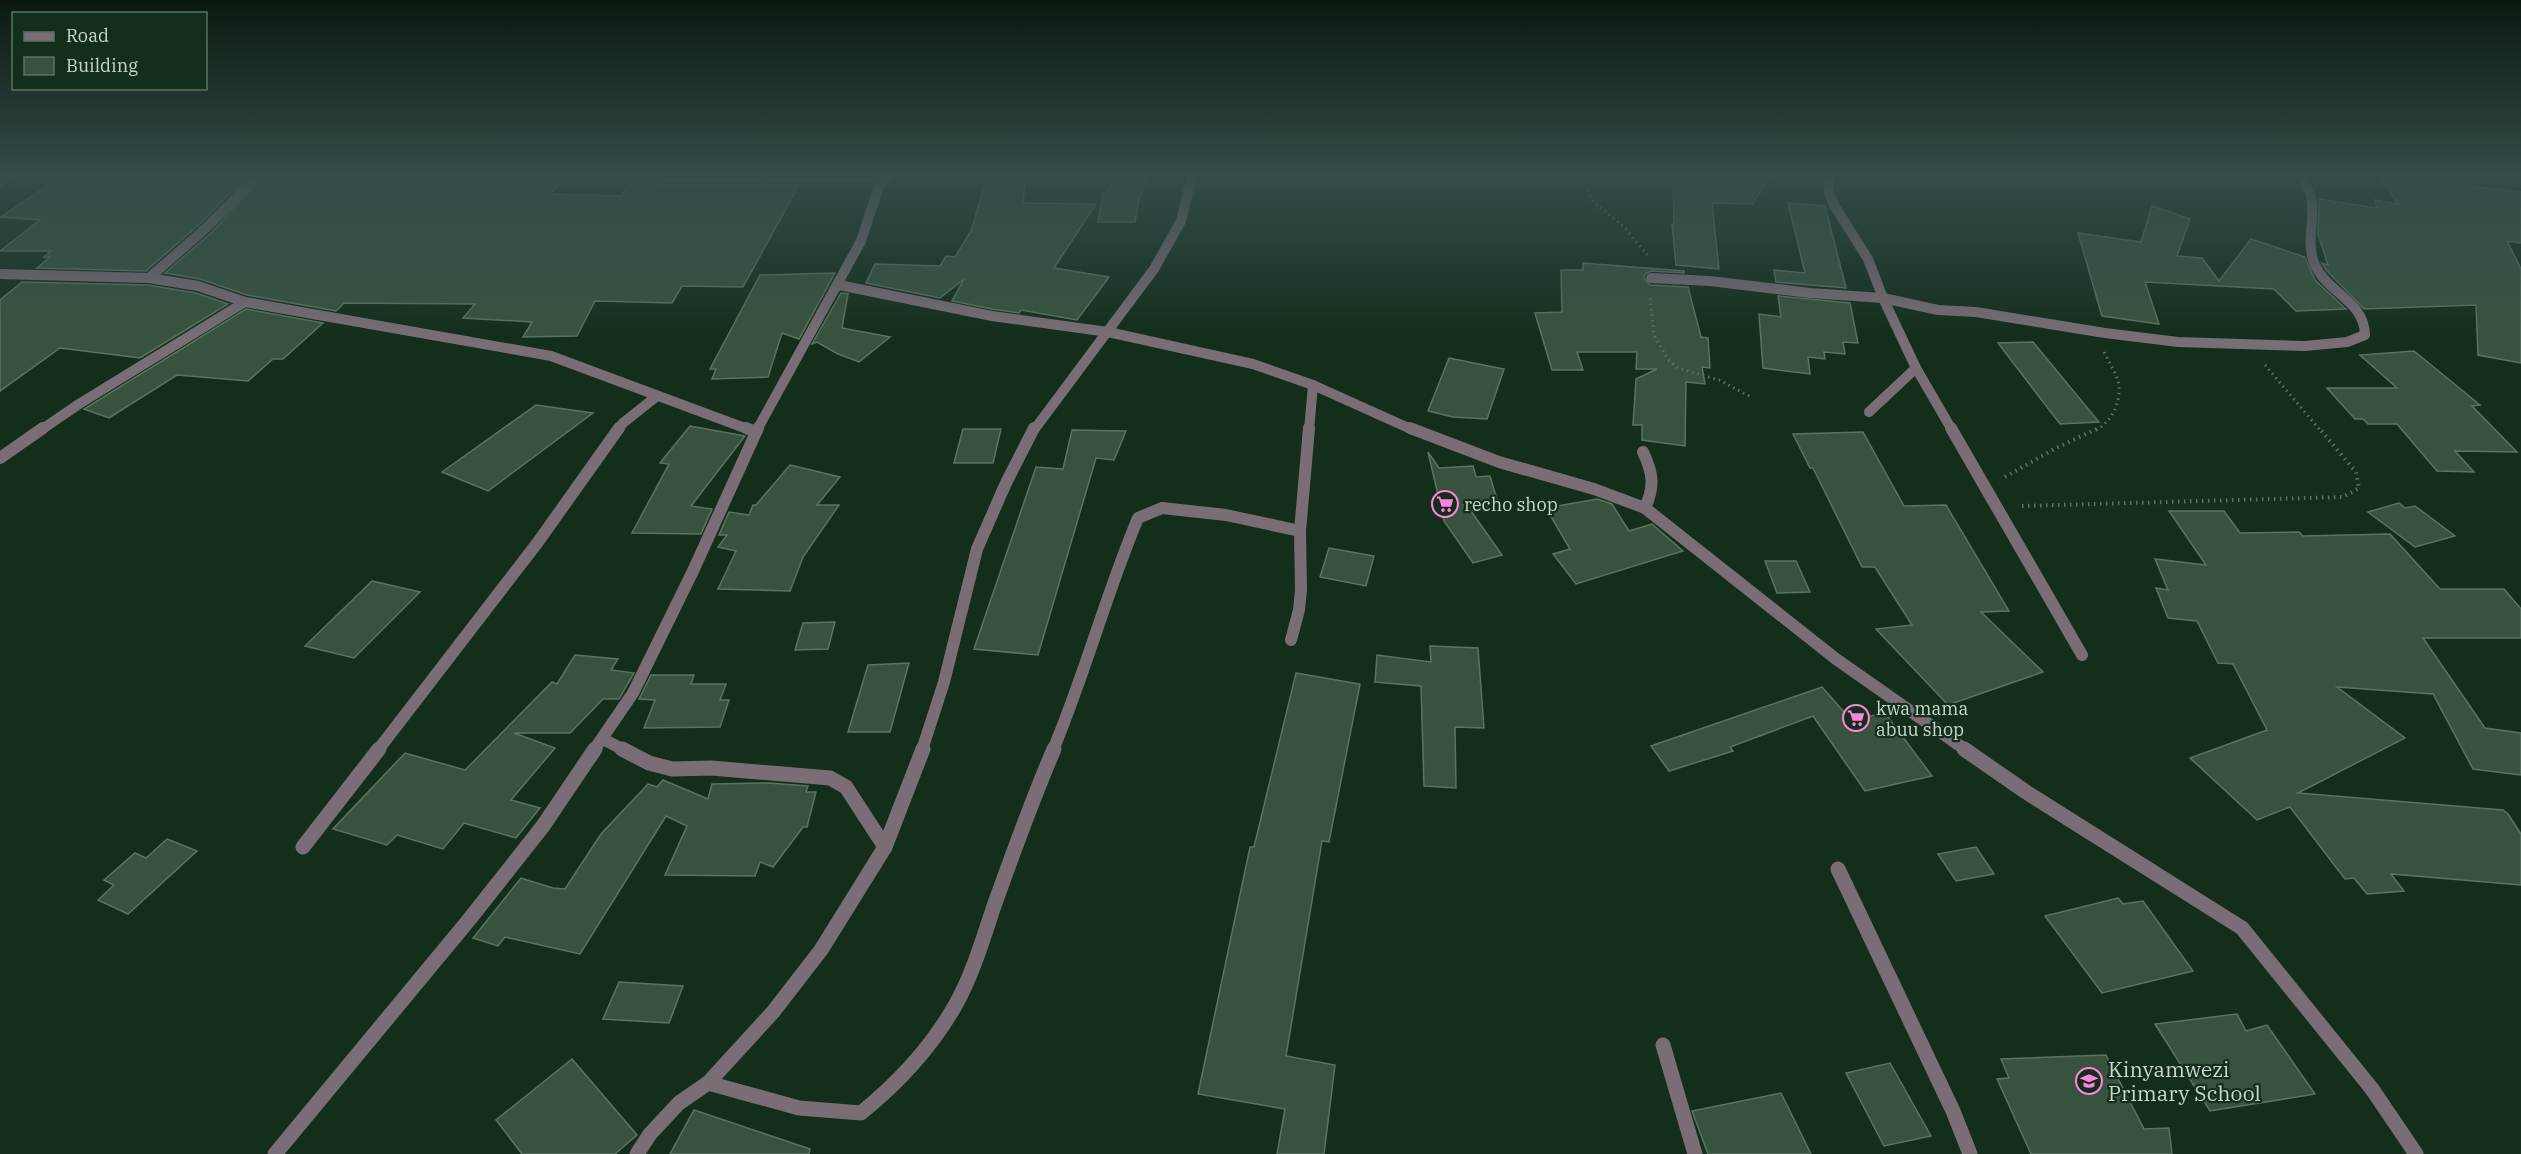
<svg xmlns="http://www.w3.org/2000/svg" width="2521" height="1154" viewBox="0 0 2521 1154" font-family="'IBM Plex Serif',serif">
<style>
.building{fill:#37533e;stroke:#597560;stroke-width:1.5}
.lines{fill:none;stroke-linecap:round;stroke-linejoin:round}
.path-far1{stroke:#5d7363;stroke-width:3;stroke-dasharray:1.5 4;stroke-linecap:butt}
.path{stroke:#5d7363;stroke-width:4;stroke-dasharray:1.5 4.5;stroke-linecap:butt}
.street-far2{stroke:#7a6d76;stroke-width:10}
.street-far1{stroke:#7a6d76;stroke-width:12}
.street{stroke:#7a6d76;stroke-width:15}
.labels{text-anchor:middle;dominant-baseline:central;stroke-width:4.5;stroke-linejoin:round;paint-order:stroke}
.poi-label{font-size:18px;fill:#c8d7cb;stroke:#142e1c;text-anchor:start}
.near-poi-label{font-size:21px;fill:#c8d7cb;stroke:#142e1c;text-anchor:start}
</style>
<rect width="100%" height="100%" fill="#142e1c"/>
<!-- building -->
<g class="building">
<path d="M 63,175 L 191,175 L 189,178 L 247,176 L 201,223 L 146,271 L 37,268 L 50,257 L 44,257 L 51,251 L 0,251 L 40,220 L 1,217 Z"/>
<path d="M 265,175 L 566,175 L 551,194 L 621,196 L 634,179 L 651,179 L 658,185 L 799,185 L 743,287 L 682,286 L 672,303 L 595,301 L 577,336 L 523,337 L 532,322 L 463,318 L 475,304 L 344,303 L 336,311 L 247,295 L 200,279 L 165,273 L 211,233 Z"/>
<path d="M 1114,175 L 1147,175 L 1139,199 L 1135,222 L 1098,222 L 1103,193 L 1108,193 Z"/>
<path d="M 1673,175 L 1770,175 L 1753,204 L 1712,203 L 1719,269 L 1676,265 L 1672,224 L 1674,224 Z"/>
<path d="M 2379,175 L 2465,175 L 2473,187 L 2521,192 L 2521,243 L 2507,241 L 2521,269 L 2521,363 L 2478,355 L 2476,305 L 2364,309 L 2327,271 L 2322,263 L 2328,265 L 2318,234 L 2319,199 L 2377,208 L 2374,200 L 2398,204 Z"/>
<path d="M 1025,180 L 1023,203 L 1096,204 L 1054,268 L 1109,277 L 1077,320 L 1021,310 L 1019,313 L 992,309 L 952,301 L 964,279 L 940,298 L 866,283 L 875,264 L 940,266 L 946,256 L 955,257 L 971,231 L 986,181 Z"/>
<path d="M 1788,203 L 1825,206 L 1846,288 L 1776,282 L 1774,270 L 1805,273 Z"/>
<path d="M 2152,206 L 2190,219 L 2177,256 L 2202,258 L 2219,281 L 2251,239 L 2305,257 L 2315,280 L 2346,309 L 2296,311 L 2274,289 L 2145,282 L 2159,324 L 2102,316 L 2078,233 L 2141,242 Z"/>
<path d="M 1583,263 L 1684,271 L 1684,273 L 1651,271 L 1645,274 L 1644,278 L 1650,285 L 1688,287 L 1701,337 L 1708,338 L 1710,368 L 1702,367 L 1705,384 L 1686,382 L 1685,446 L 1642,440 L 1642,425 L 1633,425 L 1636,379 L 1657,369 L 1636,369 L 1637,352 L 1577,352 L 1583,370 L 1552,370 L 1535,313 L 1562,312 L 1561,270 L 1583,270 Z"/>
<path d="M 835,273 L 799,339 L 782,333 L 768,377 L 712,379 L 716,369 L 710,369 L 760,275 Z"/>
<path d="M 22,282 L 148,285 L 196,293 L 228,304 L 140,358 L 60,348 L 0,391 L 0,300 Z"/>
<path d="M 841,293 L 848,294 L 842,328 L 890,337 L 859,362 L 838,354 L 817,342 L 812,344 Z"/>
<path d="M 1778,296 L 1850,303 L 1858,343 L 1843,342 L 1845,354 L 1824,352 L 1825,359 L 1808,357 L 1810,374 L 1763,368 L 1759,314 L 1781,317 Z"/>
<path d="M 246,309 L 323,323 L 283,359 L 273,359 L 248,381 L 177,375 L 109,418 L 84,409 Z"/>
<path d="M 2033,342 L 2099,422 L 2060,424 L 1998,343 Z"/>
<path d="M 2414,351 L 2480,405 L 2472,406 L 2517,452 L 2455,451 L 2474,472 L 2437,471 L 2397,424 L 2368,424 L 2363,419 L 2355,419 L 2327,388 L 2397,388 L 2360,355 Z"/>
<path d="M 1449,358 L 1504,369 L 1487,419 L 1453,417 L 1428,411 Z"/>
<path d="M 536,405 L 593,413 L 488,491 L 442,472 Z"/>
<path d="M 690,426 L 745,436 L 691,506 L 712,509 L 701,534 L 632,533 L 669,464 L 660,463 Z"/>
<path d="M 963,429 L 1001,429 L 993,463 L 954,463 Z"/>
<path d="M 1072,430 L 1126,431 L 1114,460 L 1096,458 L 1038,655 L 974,649 L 1036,467 L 1063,469 Z"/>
<path d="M 1863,432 L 1904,506 L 1946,505 L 2009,611 L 1981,612 L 2043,672 L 1948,705 L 1876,629 L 1912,625 L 1875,567 L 1862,567 L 1813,468 L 1810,468 L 1793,434 Z"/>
<path d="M 1428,452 L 1439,468 L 1473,466 L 1476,477 L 1490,476 L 1500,510 L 1471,511 L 1502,555 L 1473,563 L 1444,521 Z"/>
<path d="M 790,465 L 840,477 L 817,505 L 839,505 L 803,557 L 790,591 L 718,589 L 736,551 L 718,547 L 727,535 L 719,535 L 729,512 L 749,515 L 753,505 L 756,505 Z"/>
<path d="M 1597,499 L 1612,504 L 1629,531 L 1652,524 L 1683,551 L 1576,584 L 1553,554 L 1570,549 L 1546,508 Z"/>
<path d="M 2399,503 L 2405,508 L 2415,506 L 2455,536 L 2415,547 L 2368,512 Z"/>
<path d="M 2169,511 L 2224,511 L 2240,533 L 2299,532 L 2303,536 L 2390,534 L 2440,589 L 2504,589 L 2521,609 L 2521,638 L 2423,638 L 2485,728 L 2521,733 L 2521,775 L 2473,769 L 2433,694 L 2337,687 L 2405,738 L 2298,793 L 2503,810 L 2508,814 L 2521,834 L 2521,885 L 2391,874 L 2404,891 L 2367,894 L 2354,878 L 2345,879 L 2290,807 L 2257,820 L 2190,758 L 2267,730 L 2233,664 L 2218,663 L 2197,621 L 2168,618 L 2156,588 L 2168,590 L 2155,559 L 2206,565 Z"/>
<path d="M 1329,548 L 1374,556 L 1366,586 L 1320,577 Z"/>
<path d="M 1765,561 L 1796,561 L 1810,592 L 1777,593 Z"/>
<path d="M 372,581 L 420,592 L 354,658 L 305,646 Z"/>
<path d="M 835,622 L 828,649 L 795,650 L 803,623 Z"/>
<path d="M 1430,646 L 1478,648 L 1484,728 L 1455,727 L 1456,788 L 1424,786 L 1421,686 L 1375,682 L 1377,655 L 1431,662 Z"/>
<path d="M 575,655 L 618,659 L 611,670 L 634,673 L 619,699 L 603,699 L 570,733 L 514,733 L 555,748 L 511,800 L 540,808 L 516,838 L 464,823 L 443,849 L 397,835 L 387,845 L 333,829 L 405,753 L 465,770 L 552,682 L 557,684 Z"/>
<path d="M 909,663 L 890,732 L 848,732 L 868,665 Z"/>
<path d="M 1296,673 L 1360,684 L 1329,842 L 1322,841 L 1286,1056 L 1335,1065 L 1324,1154 L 1277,1154 L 1285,1109 L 1198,1094 L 1250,847 L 1254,847 Z"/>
<path d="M 651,675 L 694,675 L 691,684 L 726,684 L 720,700 L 729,700 L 720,727 L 644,728 L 655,700 L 639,699 Z"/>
<path d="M 1822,687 L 1851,720 L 1885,713 L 1932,776 L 1865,791 L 1813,716 L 1730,747 L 1733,751 L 1669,771 L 1651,746 Z"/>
<path d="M 663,780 L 708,799 L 712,784 L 768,783 L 808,786 L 806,792 L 816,792 L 807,827 L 803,827 L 773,867 L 760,862 L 755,876 L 665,875 L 687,826 L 666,816 L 580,954 L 505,937 L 498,946 L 473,938 L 521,878 L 553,888 L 565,889 L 601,834 L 648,784 L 657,787 Z"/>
<path d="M 167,839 L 197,851 L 128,914 L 98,900 L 114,885 L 104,880 L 135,853 L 146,858 Z"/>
<path d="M 1976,847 L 1994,874 L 1956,881 L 1938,854 Z"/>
<path d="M 2118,898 L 2123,904 L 2143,901 L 2193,971 L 2102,993 L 2045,916 Z"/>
<path d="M 619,982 L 683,986 L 669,1023 L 603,1019 Z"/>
<path d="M 2237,1014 L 2246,1031 L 2267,1025 L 2315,1094 L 2210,1111 L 2155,1024 Z"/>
<path d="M 2106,1055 L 2144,1129 L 2169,1128 L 2172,1154 L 2031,1154 L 1997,1079 L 2009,1078 L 2001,1059 Z"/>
<path d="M 572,1059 L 637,1135 L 615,1154 L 522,1154 L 496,1120 Z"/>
<path d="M 1890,1063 L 1931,1136 L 1884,1146 L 1846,1073 Z"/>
<path d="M 1781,1093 L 1811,1154 L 1708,1154 L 1692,1111 Z"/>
<path d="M 694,1110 L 810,1149 L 809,1154 L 670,1154 Z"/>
</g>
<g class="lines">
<!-- path-far1 -->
<g class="path-far1">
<path d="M 1582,175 L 1591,200 L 1623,226 L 1650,258"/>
<path d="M 1650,298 L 1654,335 L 1668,360 L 1678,368 L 1719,380 L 1751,397"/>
<path d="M 2265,365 L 2320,430"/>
<path d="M 2096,430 C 2105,425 2111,418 2115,409 C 2125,384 2115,374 2104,352"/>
</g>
<!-- path -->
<g class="path">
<path d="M 2005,477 L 2056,448 L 2099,428"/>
<path d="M 2022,506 L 2343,497 L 2359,488 L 2356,472 L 2319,428"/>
</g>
<!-- street-far2 -->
<g class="street-far2">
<path d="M 1829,175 L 1829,193 L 1834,205 L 1868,259 L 1883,298 L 1916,368 L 1869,412"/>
<path d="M 658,178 L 886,178"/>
<path d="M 0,182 L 10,175"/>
<path d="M 0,274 L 149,278 L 198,286 L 245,302 L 551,356 L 750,430"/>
<path d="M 149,278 L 206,228 L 258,175"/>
<path d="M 1651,278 L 1710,281 L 1810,293 L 1883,298 L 1938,310 L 1976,312 L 2105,333 L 2178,342 L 2305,346 L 2347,342 L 2365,335 C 2364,300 2328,294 2315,265 C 2305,243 2316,219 2311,196 C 2309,188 2304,182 2300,175"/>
<path d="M 839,285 L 992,316 L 1108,332 L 1253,364 L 1313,385 L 1413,430"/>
<path d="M 1916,368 L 1952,430"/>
<path d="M 41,430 L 79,404 L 245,302"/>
<path d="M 618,430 L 623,423 L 657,396"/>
<path d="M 757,430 L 861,241 L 878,189 L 887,175"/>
<path d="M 1034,430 L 1154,269 L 1181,221 L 1192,175"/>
<path d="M 1309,430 L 1313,385"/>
</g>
<!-- street-far1 -->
<g class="street-far1">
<path d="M 746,428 L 756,432"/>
<path d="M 1410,428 L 1499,462 L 1594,489 L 1645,508 L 1836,659 L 1966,750"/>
<path d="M 1951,428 L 2082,655"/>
<path d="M 1643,452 C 1653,473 1655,486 1645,508"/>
<path d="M 0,458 L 43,428"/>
<path d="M 1291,640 L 1299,610 L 1301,590 L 1300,531 L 1309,428"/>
<path d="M 603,739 L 624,750"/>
<path d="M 378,750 L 538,542 L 619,428"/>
<path d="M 594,750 L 633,693 L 693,571 L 758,428"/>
<path d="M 922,750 L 944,682 L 977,549 L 1006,483 L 1034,428"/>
<path d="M 1053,750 C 1085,674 1106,594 1138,518 L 1162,508 L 1226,515 L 1300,531"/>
</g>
<!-- street -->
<g class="street">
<path d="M 622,749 L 649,763 L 672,769 L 711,768 L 830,778 L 846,787 L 885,847"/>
<path d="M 1964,749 L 2026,792 L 2242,928 L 2372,1089 L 2416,1154"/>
<path d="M 303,847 L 379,749"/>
<path d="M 1838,869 L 1953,1111 L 1970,1154"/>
<path d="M 1663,1045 L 1695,1154"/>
<path d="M 708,1083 L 799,1108 L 861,1113 C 898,1083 933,1045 956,1004 C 973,973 983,939 994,906 C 1013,853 1032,800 1054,749"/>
<path d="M 275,1154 L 468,921 L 543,826 L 595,749"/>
<path d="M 637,1154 L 650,1134 L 679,1103 L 708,1083 L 773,1012 L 821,950 L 885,847 L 923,749"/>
</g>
</g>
<!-- sky -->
<linearGradient id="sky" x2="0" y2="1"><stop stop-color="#0b190f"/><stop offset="0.52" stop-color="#344c4b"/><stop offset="1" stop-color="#344c4b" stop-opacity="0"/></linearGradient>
<rect width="2521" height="337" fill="url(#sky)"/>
<!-- icons -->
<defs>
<symbol id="supermarket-ring" viewBox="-11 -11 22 22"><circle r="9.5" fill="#142e1c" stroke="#fe85df" stroke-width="1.5"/><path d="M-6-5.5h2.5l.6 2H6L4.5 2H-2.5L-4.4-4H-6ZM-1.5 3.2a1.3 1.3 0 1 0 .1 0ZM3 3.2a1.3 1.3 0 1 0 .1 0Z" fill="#fe85df"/></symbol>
<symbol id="school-ring" viewBox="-11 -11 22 22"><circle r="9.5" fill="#142e1c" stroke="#fe85df" stroke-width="1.5"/><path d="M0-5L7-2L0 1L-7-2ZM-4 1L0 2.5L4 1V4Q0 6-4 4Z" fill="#fe85df"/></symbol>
</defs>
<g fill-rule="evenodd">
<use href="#supermarket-ring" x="1430" y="489" width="30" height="30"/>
<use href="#supermarket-ring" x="1841" y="703" width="30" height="30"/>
<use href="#school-ring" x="2074" y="1066" width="30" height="30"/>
</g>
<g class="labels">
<!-- poi labels -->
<g class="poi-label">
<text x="1464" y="504">recho shop</text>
<text x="1876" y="708">kwa mama<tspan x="1876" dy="21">abuu shop</tspan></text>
</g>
<!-- near-poi labels -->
<g class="near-poi-label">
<text x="2108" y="1069">Kinyamwezi<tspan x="2108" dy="24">Primary School</tspan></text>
</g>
</g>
<!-- legend -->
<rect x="12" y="12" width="195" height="78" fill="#142e1c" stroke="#5c7262" stroke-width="1.5"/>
<rect x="24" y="32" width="30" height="9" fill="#7a6d76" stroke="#5c7262" stroke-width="1.5"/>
<text x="66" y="42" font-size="18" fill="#c8d7cb">Road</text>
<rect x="24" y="57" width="30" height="18" fill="#37533e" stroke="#5c7262" stroke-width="1.5"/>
<text x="66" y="72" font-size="18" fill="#c8d7cb">Building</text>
</svg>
